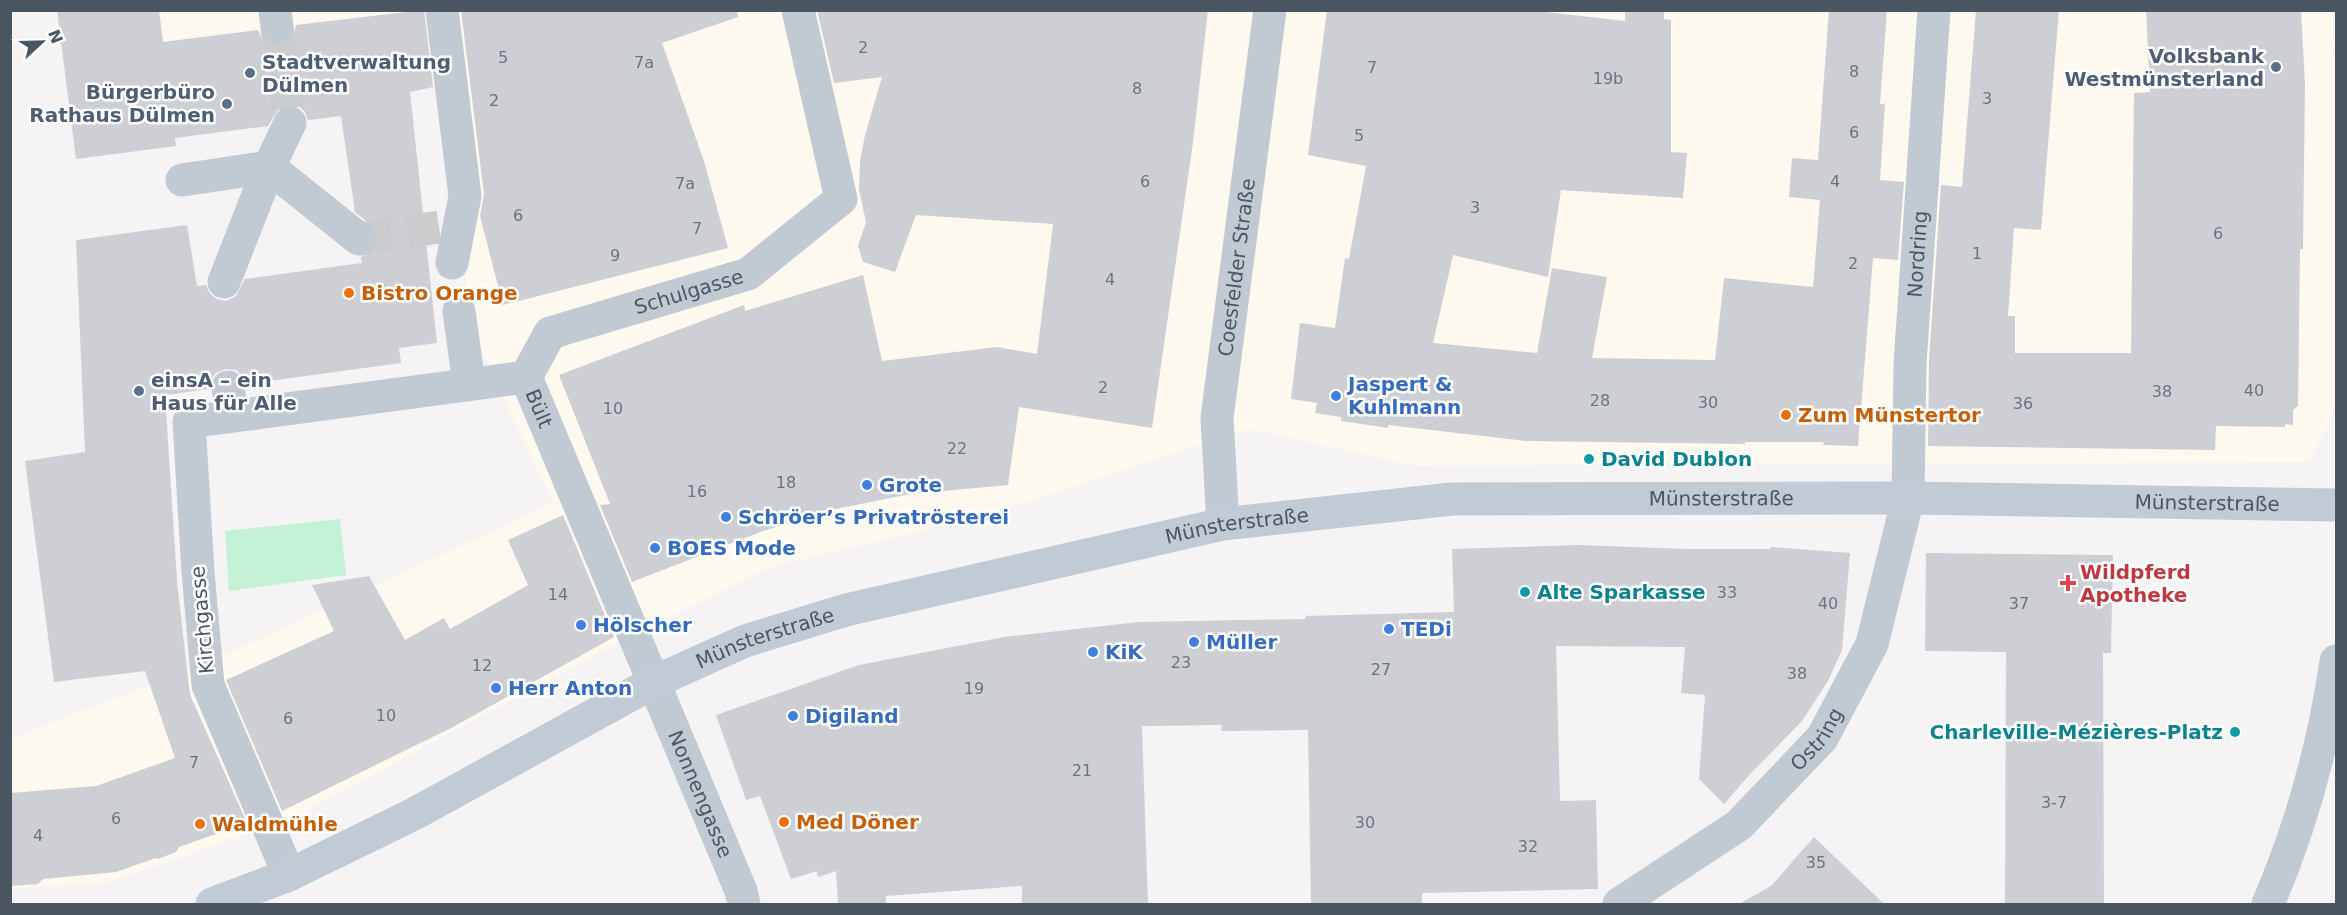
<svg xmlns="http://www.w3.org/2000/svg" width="2347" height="915" viewBox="0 0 2347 915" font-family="'DejaVu Sans',sans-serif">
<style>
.commercial{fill:#fdf9ef}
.pitch{fill:#c3f1d5}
.building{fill:#cdcfd5}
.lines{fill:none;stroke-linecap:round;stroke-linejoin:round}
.street-tunnel{stroke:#caccce;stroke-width:33;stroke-dasharray:33 16;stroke-linecap:butt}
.street{stroke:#c1cad2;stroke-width:33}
.secondary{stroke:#c1cbd6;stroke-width:33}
.service-dot{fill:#5c6f8a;stroke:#fff;stroke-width:2}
.food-dot{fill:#e8710a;stroke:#fff;stroke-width:2}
.shop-dot{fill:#3f7fe0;stroke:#fff;stroke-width:2}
.culture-dot{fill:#0f9aa8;stroke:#fff;stroke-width:2}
.health-dot{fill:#e0444e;stroke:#fff;stroke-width:2}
.labels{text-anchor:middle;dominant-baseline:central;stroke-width:5;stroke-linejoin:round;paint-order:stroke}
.number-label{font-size:16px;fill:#6b747e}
.service-label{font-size:20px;font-weight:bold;fill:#4e5e75;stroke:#fff;text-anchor:end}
.street-label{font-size:20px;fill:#4a5661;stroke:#fff}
.food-label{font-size:20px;font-weight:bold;fill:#c56008;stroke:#fff;text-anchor:start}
.shop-label{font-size:20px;font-weight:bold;fill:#366cbe;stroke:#fff;text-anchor:start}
.culture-label{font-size:20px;font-weight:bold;fill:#0d838f;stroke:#fff;text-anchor:start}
.health-label{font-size:20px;font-weight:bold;fill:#be3a42;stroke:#fff;text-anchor:start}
</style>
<rect width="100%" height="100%" fill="#f5f3f3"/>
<!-- commercial -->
<g class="commercial">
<path d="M 159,10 L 412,11 L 163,42 Z"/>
<path d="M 427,11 L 2332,11 L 2336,71 L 2336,409 L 2309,462 L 1415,466 L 1248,429 L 985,516 L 773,566 L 623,640 L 287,821 L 106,883 L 11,889 L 11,738 L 205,664 L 553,503 L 474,334 L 438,104 Z"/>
</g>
<!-- pitch -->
<path class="pitch" d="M 340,519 L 346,575 L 229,591 L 225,531 Z"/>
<!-- building -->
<g class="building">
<path d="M 57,10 L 159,10 L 163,42 L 258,30 L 262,39 L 270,44 L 279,46 L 289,42 L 294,34 L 296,25 L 424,10 L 433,87 L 410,92 L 437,343 L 399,348 L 401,363 L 247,384 L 243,376 L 236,370 L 225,369 L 216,373 L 211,379 L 209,389 L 165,395 L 177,581 L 189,687 L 191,697 L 247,823 L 179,847 L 176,852 L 158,859 L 156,858 L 116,872 L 43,879 L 38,884 L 10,886 L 10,793 L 96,786 L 175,758 L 145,671 L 54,682 L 25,461 L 85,452 L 76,240 L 187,225 L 197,286 L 206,285 L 210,294 L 217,299 L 226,301 L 236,296 L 245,279 L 362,263 L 361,257 L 373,251 L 378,241 L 376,232 L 371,225 L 355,212 L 341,116 L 308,120 L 305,112 L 299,106 L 288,104 L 279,108 L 268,126 L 175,138 L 176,146 L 76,159 Z"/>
<path d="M 461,10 L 737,10 L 738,17 L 662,43 L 704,161 L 728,248 L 503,305 L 480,216 L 484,194 Z"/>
<path d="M 817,10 L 1208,10 L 1193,142 L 1152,428 L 1019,407 L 1008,485 L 910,494 L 836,509 L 763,531 L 632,582 L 600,505 L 610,504 L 559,375 L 744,305 L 745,311 L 863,275 L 882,361 L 997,347 L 1037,354 L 1053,224 L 916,215 L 895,272 L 863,262 L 858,246 L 866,222 L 859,190 L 860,161 L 865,135 L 882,77 L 834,83 Z"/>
<path d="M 1327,10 L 1537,11 L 1625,21 L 1625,10 L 1664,10 L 1664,19 L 1671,20 L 1671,152 L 1687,153 L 1683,198 L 1561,190 L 1548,277 L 1453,255 L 1433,343 L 1537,353 L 1552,268 L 1607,277 L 1592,358 L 1715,360 L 1724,278 L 1813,287 L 1820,200 L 1789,197 L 1792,158 L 1818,160 L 1829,10 L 1887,10 L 1880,104 L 1885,104 L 1880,180 L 1904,182 L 1898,260 L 1873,258 L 1858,446 L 1824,445 L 1823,442 L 1745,442 L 1745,444 L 1527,441 L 1388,425 L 1388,428 L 1341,421 L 1341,417 L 1315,413 L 1317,403 L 1291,399 L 1300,323 L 1335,328 L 1345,258 L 1349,259 L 1366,166 L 1308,155 Z"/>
<path d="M 1976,10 L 2059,10 L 2041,230 L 2014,228 L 2008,316 L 2015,316 L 2015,353 L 2131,353 L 2134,93 L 2150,92 L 2146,10 L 2301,10 L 2305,84 L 2303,249 L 2300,249 L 2298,406 L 2293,410 L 2293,425 L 2285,424 L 2285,427 L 2216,426 L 2215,450 L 1928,446 L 1929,360 L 1941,185 L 1962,187 Z"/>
<path d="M 563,515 L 614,637 L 453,727 L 282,811 L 226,680 L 334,631 L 312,585 L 369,576 L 405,640 L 444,618 L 450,629 L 528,585 L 508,540 Z"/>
<path d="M 1580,545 L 1686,549 L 1770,549 L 1770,547 L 1850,553 L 1842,650 L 1828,681 L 1802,721 L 1751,773 L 1724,804 L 1699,779 L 1705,695 L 1681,693 L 1685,647 L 1556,646 L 1560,801 L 1596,800 L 1598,889 L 1422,893 L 1422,904 L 1311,904 L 1308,730 L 1221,731 L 1222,725 L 1142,726 L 1148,904 L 1022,904 L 1022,886 L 886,896 L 886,904 L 838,904 L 836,871 L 818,877 L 817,871 L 791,879 L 760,796 L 746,800 L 716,715 L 859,665 L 1004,637 L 1139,622 L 1305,619 L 1306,616 L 1454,612 L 1452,549 Z"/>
<path d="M 1926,553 L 2113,555 L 2111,653 L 2103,653 L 2104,904 L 2005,904 L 2006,652 L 1925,651 Z"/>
<path d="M 1814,837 L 1884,904 L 1739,904 L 1771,886 Z"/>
</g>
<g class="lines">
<!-- street-tunnel -->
<g class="street-tunnel">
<path d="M 277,27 L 290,123"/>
<path d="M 359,239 L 439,227"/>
</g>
<!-- street -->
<g class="street">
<path d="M 275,10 L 277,27"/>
<path d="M 442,10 L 465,196 L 452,263"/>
<path d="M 182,180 L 269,167 L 359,239"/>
<path d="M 224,282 L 269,167 L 290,123"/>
<path d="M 459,311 L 469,384"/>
<path id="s1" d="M 526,377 L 741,891 L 744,904"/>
<path id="s2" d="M 526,377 L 550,333 L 748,274 L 841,199 L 798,10"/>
<path d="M 228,387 L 232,416"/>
<path id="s3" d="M 1223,524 L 1217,418 L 1270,10"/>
<path d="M 289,875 L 208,685 L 198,572 L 189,422 L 526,377"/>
<path id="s4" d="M 1619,904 L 1739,825 L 1822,738 L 1872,644 L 1908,498 L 1910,364 L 1934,10"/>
<path d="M 2268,904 C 2301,827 2324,744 2336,661"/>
</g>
<!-- secondary -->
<path class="secondary" id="s5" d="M 212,904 L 289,875 L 414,814 L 654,682 L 745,641 L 846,610 L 1223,524 L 1452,499 L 1908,498 L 2336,505"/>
</g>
<!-- markers -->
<g class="service-dot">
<circle cx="2276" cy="67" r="6"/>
<circle cx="250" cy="73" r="6"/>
<circle cx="227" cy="104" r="6"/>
<circle cx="139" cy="391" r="6"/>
</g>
<g class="food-dot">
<circle cx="349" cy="293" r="6"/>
<circle cx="1786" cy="415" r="6"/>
<circle cx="784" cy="822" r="6"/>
<circle cx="200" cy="824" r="6"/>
</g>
<g class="shop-dot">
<circle cx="1336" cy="396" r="6"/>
<circle cx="867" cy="485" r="6"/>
<circle cx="726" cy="517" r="6"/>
<circle cx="655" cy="548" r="6"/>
<circle cx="581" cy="625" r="6"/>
<circle cx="1389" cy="629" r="6"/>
<circle cx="1194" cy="642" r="6"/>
<circle cx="1093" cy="652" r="6"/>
<circle cx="496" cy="688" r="6"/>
<circle cx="793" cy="716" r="6"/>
</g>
<g class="culture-dot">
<circle cx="1589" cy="459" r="6"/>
<circle cx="1525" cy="592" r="6"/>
<circle cx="2235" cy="732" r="6"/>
</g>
<path class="health-dot" d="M2065 574h6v6h6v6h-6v6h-6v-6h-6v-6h6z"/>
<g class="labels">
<!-- number labels -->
<g class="number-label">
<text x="863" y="47">2</text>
<text x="503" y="57">5</text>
<text x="644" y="62">7a</text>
<text x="1372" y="67">7</text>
<text x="1854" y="71">8</text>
<text x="1608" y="78">19b</text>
<text x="1137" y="88">8</text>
<text x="1987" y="98">3</text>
<text x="494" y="100">2</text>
<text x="1854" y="132">6</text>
<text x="1359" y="135">5</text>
<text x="1145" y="181">6</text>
<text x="1835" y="181">4</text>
<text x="685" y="183">7a</text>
<text x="1475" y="207">3</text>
<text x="518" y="215">6</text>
<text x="697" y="228">7</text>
<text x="2218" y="233">6</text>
<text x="1977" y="253">1</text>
<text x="615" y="255">9</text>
<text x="1853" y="263">2</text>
<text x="1110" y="279">4</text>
<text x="1103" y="387">2</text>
<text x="2254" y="390">40</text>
<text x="2162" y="391">38</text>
<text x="1600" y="400">28</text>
<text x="1708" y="402">30</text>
<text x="2023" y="403">36</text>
<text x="613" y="408">10</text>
<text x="957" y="448">22</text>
<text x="786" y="482">18</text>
<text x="697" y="491">16</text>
<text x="1727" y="592">33</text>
<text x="558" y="594">14</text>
<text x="1828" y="603">40</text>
<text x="2019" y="603">37</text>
<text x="1181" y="662">23</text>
<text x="482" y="665">12</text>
<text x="1381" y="669">27</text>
<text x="1797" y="673">38</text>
<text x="974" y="688">19</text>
<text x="386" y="715">10</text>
<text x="288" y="718">6</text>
<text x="194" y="762">7</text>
<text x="1082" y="770">21</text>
<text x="2054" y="802">3-7</text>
<text x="116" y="818">6</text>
<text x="1365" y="822">30</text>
<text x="38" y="835">4</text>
<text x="1528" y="846">32</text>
<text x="1816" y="862">35</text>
</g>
<!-- service labels -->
<g class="service-label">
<text x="2264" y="56">Volksbank<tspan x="2264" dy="23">Westmünsterland</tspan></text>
<text x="262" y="62" text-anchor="start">Stadtverwaltung<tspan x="262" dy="23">Dülmen</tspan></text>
<text x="215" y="92">Bürgerbüro<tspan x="215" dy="23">Rathaus Dülmen</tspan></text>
<text x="151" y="380" text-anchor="start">einsA – ein<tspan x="151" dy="23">Haus für Alle</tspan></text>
</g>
<!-- street labels -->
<g class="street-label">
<text stroke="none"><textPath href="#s4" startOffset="765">Nordring</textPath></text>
<text stroke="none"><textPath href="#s3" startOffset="258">Coesfelder Straße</textPath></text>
<text stroke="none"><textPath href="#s2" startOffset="195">Schulgasse</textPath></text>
<text stroke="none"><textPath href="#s1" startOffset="34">Bült</textPath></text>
<text stroke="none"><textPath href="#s5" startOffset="1587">Münsterstraße</textPath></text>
<text stroke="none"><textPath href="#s5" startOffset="2073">Münsterstraße</textPath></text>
<text stroke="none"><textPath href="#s5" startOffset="1101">Münsterstraße</textPath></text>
<text transform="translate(202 620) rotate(-95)">Kirchgasse</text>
<text stroke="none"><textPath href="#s5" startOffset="615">Münsterstraße</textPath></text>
<text stroke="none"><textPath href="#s4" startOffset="260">Ostring</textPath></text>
<text stroke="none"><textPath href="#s1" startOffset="452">Nonnengasse</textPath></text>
</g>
<!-- food labels -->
<g class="food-label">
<text x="361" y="293">Bistro Orange</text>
<text x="1798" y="415">Zum Münstertor</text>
<text x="796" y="822">Med Döner</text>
<text x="212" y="824">Waldmühle</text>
</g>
<!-- shop labels -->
<g class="shop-label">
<text x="1348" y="384">Jaspert &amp;<tspan x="1348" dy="23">Kuhlmann</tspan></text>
<text x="879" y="485">Grote</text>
<text x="738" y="517">Schröer’s Privatrösterei</text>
<text x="667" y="548">BOES Mode</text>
<text x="593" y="625">Hölscher</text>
<text x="1401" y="629">TEDi</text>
<text x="1206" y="642">Müller</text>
<text x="1105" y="652">KiK</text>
<text x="508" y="688">Herr Anton</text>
<text x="805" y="716">Digiland</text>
</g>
<!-- culture labels -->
<g class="culture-label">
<text x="1601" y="459">David Dublon</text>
<text x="1537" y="592">Alte Sparkasse</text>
<text x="2223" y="732" text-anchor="end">Charleville-Mézières-Platz</text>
</g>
<!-- health labels -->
<g class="health-label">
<text x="2080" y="572">Wildpferd<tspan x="2080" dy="23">Apotheke</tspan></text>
</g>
</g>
<!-- border -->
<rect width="2347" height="915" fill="none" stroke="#4a5661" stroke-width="24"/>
<!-- north arrow -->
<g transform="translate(42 42) rotate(68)" stroke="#ffffff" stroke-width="4.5" paint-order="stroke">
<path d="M0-4.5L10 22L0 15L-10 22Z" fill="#4a5661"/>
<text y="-9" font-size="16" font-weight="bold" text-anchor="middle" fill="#4a5661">N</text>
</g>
</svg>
